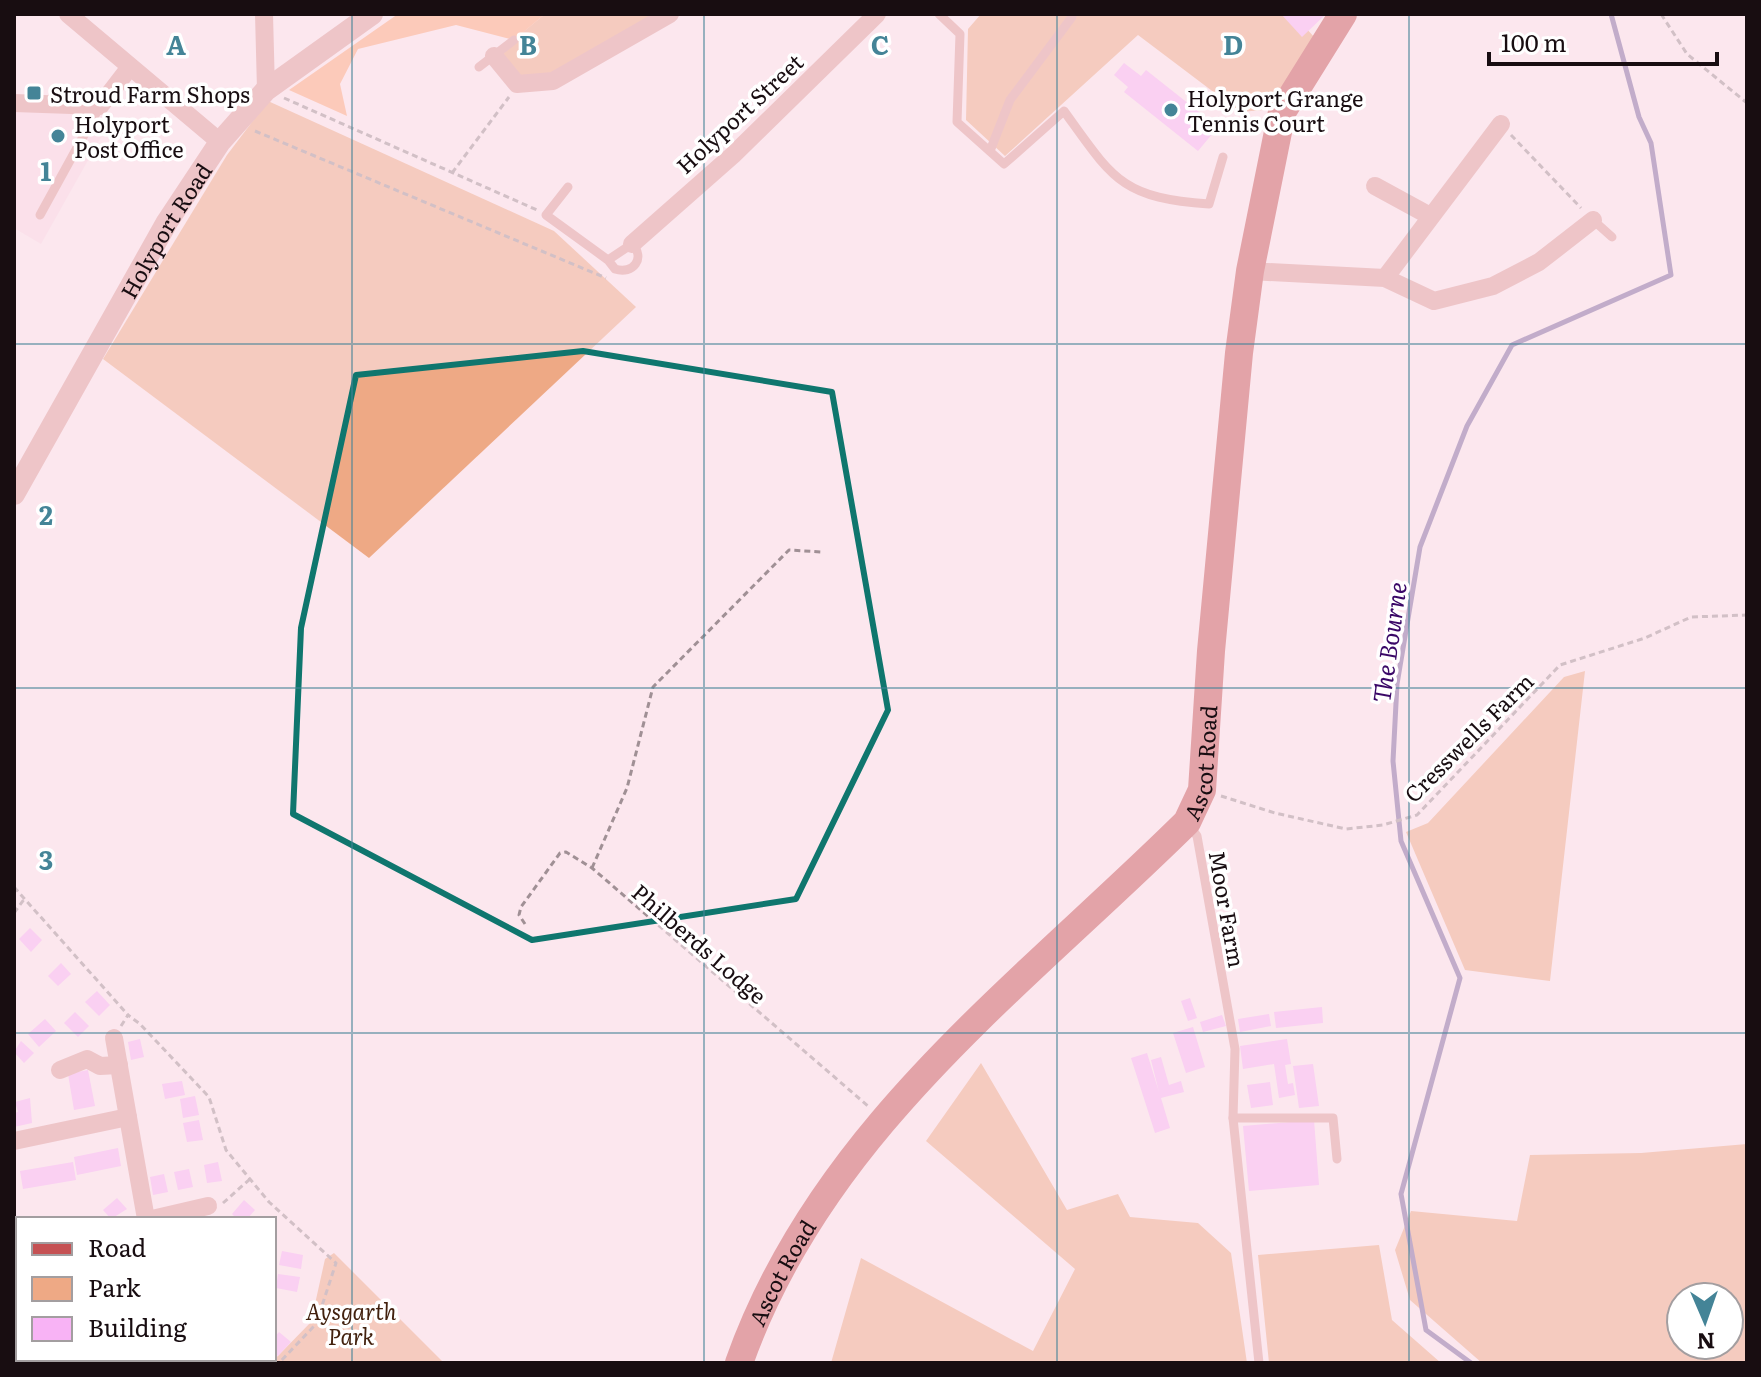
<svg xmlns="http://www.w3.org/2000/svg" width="1761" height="1377" viewBox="0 0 1761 1377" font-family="Literata,serif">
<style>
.built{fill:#fad8e4}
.green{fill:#eea985;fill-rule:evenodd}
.forest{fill:#fca77b}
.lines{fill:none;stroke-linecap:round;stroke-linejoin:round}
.stream{stroke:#7d659d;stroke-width:5}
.building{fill:#f8b3f5}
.path{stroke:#a09095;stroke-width:3;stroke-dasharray:6 4;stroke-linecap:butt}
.service{stroke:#de9c9a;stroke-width:9}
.minor{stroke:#de9c9a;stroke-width:18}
.tertiary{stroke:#de9c9a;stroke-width:22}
.primary{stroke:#c55153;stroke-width:28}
.marked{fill:none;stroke:#0f766e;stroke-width:6;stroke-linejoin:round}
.grid{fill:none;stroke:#448497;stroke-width:2;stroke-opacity:0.55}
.poi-dot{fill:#448497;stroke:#fff;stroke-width:3}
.labels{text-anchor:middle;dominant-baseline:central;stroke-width:7;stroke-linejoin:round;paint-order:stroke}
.poi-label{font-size:22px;fill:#180d11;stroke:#fff;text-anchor:start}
.street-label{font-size:22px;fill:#180d11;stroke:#fff}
.park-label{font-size:22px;font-style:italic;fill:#42210e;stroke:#fff}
.water-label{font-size:24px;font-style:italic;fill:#3a0867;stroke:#fff}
.grid-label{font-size:26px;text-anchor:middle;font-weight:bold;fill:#448497;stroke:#fff;stroke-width:7;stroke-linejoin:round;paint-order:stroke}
</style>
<rect width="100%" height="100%" fill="#fce7ee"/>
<!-- built -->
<path class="built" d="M 14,111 L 114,114 L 41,244 L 14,228 Z"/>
<!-- green -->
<g class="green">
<path d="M 545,14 L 670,14 L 535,85 L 494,56 Z"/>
<path d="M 981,14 L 1293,14 L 1316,39 L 1274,109 L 1240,112 L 1138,35 L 1005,156 L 966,120 L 968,29 Z"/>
<path d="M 268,101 L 554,231 L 636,307 L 369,558 L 103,359 L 227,155 Z"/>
<path d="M 1585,671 L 1550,981 L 1465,970 L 1406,832 L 1428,823 L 1564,677 Z"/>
<path d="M 981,1063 L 1067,1210 L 1118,1194 L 1130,1217 L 1198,1223 L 1231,1253 L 1247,1363 L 831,1363 L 861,1258 L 1033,1351 L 1075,1269 L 926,1141 Z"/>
<path d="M 1747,1144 L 1747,1363 L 1482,1363 L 1410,1300 L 1395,1250 L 1411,1211 L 1517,1221 L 1530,1155 L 1641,1153 ZM 1729,1297 L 1729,1345 L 1681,1345 L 1681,1297 Z"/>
<path d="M 1379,1245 L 1392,1320 L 1441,1363 L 1269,1363 L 1258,1255 Z"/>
<path d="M 334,1253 L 444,1363 L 271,1363 L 311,1322 L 325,1259 Z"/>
</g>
<!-- forest -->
<path class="forest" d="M 398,14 L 545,14 L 514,40 L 456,25 L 358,49 L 340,84 L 347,116 L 289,90 Z"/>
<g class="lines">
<!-- stream -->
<path class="stream" d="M 1471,1363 L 1426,1330 L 1401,1194 L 1460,978 L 1401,841 L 1393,761 L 1397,684 L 1420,547 L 1467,426 L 1512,345 L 1671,275 L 1651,143 L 1639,117 L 1611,14"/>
</g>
<!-- building -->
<g class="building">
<path d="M 1281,14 L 1326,14 L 1302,37 Z"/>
<path d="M 1124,63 L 1141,76 L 1146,70 L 1218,127 L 1198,151 L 1124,92 L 1128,87 L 1114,75 Z"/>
<path d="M 30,928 L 42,940 L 31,952 L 19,939 Z"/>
<path d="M 61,963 L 71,974 L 58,986 L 48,976 Z"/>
<path d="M 97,991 L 110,1005 L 99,1016 L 85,1002 Z"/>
<path d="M 1190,998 L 1197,1018 L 1188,1021 L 1181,1001 Z"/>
<path d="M 1322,1007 L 1323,1023 L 1276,1028 L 1274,1012 Z"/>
<path d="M 75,1012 L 89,1026 L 78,1037 L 64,1023 Z"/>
<path d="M 1269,1014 L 1271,1026 L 1240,1032 L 1238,1019 Z"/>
<path d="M 1222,1015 L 1226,1026 L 1203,1032 L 1200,1022 Z"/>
<path d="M 45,1019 L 56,1031 L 39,1047 L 28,1034 Z"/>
<path d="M 1193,1027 L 1205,1067 L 1186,1073 L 1173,1033 Z"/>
<path d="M 140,1039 L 144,1057 L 131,1060 L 128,1042 Z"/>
<path d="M 1287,1039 L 1291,1064 L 1285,1065 L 1288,1084 L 1293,1083 L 1295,1095 L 1279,1098 L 1274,1064 L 1243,1069 L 1240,1046 Z"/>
<path d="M 21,1041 L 34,1053 L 24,1063 L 14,1052 Z"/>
<path d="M 1147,1053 L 1159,1092 L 1151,1060 L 1161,1057 L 1169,1085 L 1181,1081 L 1184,1092 L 1161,1098 L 1170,1128 L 1155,1133 L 1131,1058 Z"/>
<path d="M 1313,1064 L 1319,1106 L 1299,1108 L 1293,1066 Z"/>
<path d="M 88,1070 L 95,1106 L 74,1110 L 68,1074 Z"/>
<path d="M 182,1081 L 185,1095 L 165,1099 L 162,1084 Z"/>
<path d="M 1270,1082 L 1273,1105 L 1251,1108 L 1247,1085 Z"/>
<path d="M 195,1096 L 199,1115 L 183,1118 L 180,1099 Z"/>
<path d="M 30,1098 L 32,1123 L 14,1127 L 14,1113 L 18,1112 L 15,1102 Z"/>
<path d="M 199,1120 L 203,1140 L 187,1142 L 183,1123 Z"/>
<path d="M 1314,1120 L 1319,1185 L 1249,1191 L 1243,1126 Z"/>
<path d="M 118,1148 L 121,1166 L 77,1175 L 74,1157 Z"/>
<path d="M 73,1162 L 76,1180 L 23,1189 L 20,1171 Z"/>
<path d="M 218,1162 L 222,1181 L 207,1183 L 204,1165 Z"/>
<path d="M 189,1169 L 193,1187 L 178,1190 L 174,1172 Z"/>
<path d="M 164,1174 L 168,1192 L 153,1195 L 150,1177 Z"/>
<path d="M 117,1198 L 127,1209 L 111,1219 L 103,1210 Z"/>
<path d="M 244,1200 L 255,1210 L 247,1219 L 237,1219 L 232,1214 Z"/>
<path d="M 282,1251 L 303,1255 L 301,1269 L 279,1265 Z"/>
<path d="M 278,1274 L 300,1277 L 297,1292 L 276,1288 Z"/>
<path d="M 279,1332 L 291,1342 L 278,1356 L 274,1353 L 274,1338 Z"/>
</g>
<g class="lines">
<!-- path -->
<g class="path">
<path d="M 1661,14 L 1687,54 L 1747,103"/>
<path d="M 284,98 L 537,210"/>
<path d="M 255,131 L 606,278"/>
<path d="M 1511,135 L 1581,208"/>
<path d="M 452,173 L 509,97"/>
<path d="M 1221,796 L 1275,813 L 1346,829 L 1383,825 L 1417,815 L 1560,665 L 1645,638 L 1691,617 L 1747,615"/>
<path d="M 592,868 L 627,788 L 653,687 L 789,550 L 822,552"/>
<path d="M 14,887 L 128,1015"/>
<path d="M 14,913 L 25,898"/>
<path d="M 525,924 L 519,915 L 521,907 L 560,853 L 566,852 L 592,868 L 868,1106"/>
<path d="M 121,1026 L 128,1015 L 140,1024 L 209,1097 L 226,1150 L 269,1202 L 336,1263 L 316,1324 L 279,1363"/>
<path d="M 223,1203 L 250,1179"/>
</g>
<!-- service -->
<g class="service">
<path d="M 939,14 L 960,34 L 957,122 L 1004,164 L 1064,111 C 1113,179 1121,198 1209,204 L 1223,157"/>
<path d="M 479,67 L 514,40"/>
<path d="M 990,151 L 1010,100 L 1072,17"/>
<path d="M 568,187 L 546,215 L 608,260 L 615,269 C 633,275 646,258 632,244 L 608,260"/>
<path d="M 40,215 L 100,106"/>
<path d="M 1593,220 L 1612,237"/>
<path d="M 1189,825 L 1197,836 L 1235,1049 L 1233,1118 L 1259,1363"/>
<path d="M 1233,1118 L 1333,1118 L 1337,1159"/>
<path d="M 252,1359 L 256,1362"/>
</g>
<!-- minor -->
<g class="minor">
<path d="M 68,14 L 220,142"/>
<path d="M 264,14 L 266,90"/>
<path d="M 494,56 L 517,84 L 553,81 L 670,14"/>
<path d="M 14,103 L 100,106 L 130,67"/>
<path d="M 1375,186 L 1430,216"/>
<path d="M 632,244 L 733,155 L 877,14"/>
<path d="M 1250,271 L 1385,278 L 1434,301 L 1493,286 L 1539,262 L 1593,220"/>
<path d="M 1385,278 L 1501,124"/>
<path d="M 114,1038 L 146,1219"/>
<path d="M 60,1070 L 87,1059 L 100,1066 L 119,1065"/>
<path d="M 14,1141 L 128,1117"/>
<path d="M 152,1219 L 208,1206"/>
<path d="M 14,1322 L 18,1320"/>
<path d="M 176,1363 L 180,1359"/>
</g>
<!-- tertiary -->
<path class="tertiary" id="s1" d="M 14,494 L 167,222 L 220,142 L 266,90 L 372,14"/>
<!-- primary -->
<path class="primary" id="s2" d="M 739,1363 C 821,1131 1018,989 1187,822 L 1202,790 L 1211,651 L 1239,353 L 1250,271 L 1282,112 L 1343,14"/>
</g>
<!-- marked area -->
<path d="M0 0H1761V1377H0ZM 583,351 L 832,392 L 888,710 L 796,899 L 532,940 L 293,814 L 301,628 L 356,375 Z" fill="#fce7ee" fill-opacity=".55" fill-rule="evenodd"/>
<path class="marked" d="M 583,351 L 832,392 L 888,710 L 796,899 L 532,940 L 293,814 L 301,628 L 356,375 Z"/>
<!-- grid -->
<path class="grid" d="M 352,14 L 352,1363M 704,14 L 704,1363M 1057,14 L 1057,1363M 1409,14 L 1409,1363M 14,344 L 1747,344M 14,688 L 1747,688M 14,1033 L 1747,1033"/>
<!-- markers -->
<g class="poi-dot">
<rect x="26" y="85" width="16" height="16" rx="4"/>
<circle cx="1171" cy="110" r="8"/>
<circle cx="58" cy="136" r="8"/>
</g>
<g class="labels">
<!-- poi labels -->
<g class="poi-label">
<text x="50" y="93">Stroud Farm Shops</text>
<text x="1187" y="97">Holyport Grange<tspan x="1187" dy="25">Tennis Court</tspan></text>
<text x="74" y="123">Holyport<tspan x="74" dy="25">Post Office</tspan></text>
</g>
<!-- street labels -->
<g class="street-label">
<text transform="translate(739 113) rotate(-43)">Holyport Street</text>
<text stroke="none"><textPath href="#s1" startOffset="304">Holyport Road</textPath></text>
<text transform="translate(1468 737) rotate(-45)">Cresswells Farm</text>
<text stroke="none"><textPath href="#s2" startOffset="772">Ascot Road</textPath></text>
<text transform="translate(1228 909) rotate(80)">Moor Farm</text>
<text transform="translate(700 943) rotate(41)">Philberds Lodge</text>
<text stroke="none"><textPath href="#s2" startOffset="100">Ascot Road</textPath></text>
</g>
<!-- park labels -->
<g class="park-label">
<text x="351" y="1310">Aysgarth<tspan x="351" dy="25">Park</tspan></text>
</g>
<!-- water labels -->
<g class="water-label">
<text transform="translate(1388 642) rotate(-82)">The Bourne</text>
</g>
</g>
<g class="grid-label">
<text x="176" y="55">A</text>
<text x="528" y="55">B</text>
<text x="880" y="55">C</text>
<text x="1233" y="55">D</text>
<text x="46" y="181">1</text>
<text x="46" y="525">2</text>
<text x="46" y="870">3</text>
</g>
<!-- border -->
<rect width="1761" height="1377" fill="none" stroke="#180d11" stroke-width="32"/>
<!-- legend -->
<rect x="16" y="1217" width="260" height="144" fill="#ffffff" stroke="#a39ea0" stroke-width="2"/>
<rect x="32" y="1243" width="40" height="12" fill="#c55153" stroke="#a39ea0" stroke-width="2"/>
<text x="88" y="1257" font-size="24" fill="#180d11">Road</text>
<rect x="32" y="1277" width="40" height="24" fill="#eea985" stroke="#a39ea0" stroke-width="2"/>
<text x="88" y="1297" font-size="24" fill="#180d11">Park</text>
<rect x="32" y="1317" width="40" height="24" fill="#f8b3f5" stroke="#a39ea0" stroke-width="2"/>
<text x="88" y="1337" font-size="24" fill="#180d11">Building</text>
<!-- north arrow -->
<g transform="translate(1705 1321) rotate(178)"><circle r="38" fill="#ffffff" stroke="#a39ea0" stroke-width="2"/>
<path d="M0-6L14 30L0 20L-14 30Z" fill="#448497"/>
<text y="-12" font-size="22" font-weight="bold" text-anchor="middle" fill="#180d11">N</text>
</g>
<!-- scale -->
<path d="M1489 52v12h228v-12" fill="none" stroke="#180d11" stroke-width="4"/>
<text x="1501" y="52" font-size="24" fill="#180d11" stroke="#ffffff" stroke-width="6" paint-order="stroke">100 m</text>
</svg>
